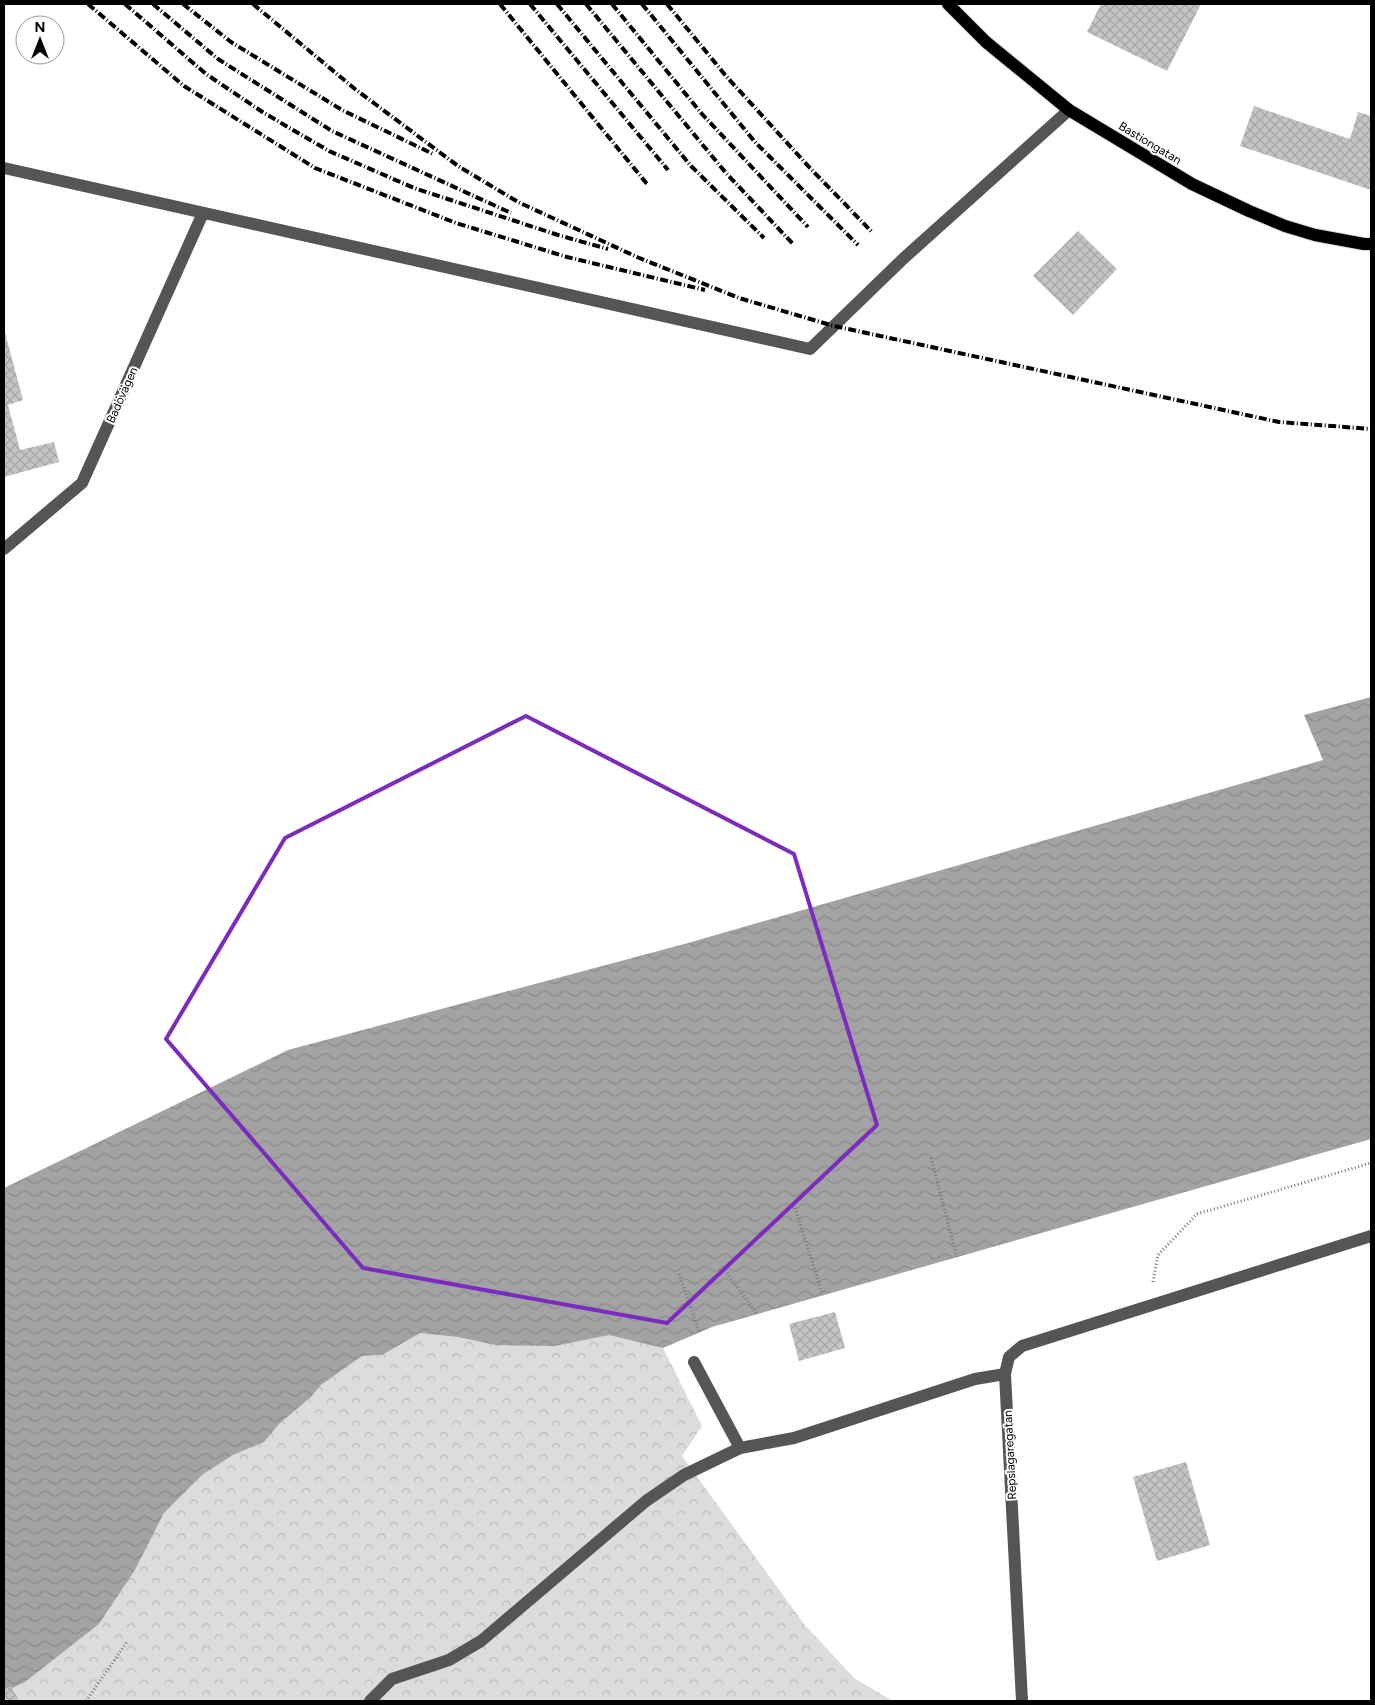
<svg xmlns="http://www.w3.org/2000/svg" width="1375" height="1705" viewBox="0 0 1375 1705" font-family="Figtree,sans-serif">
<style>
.forest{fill:url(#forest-crowns)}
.water{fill:url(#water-waves)}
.building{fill:url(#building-cross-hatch)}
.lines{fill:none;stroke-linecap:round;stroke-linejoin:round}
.major-casing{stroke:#dbdbdb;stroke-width:14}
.path{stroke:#777;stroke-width:3;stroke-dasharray:1 2.5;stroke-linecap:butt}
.minor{stroke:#555;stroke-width:12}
.major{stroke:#000;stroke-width:12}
.rail{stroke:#000;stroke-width:4;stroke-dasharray:8 2.5 1 2.5;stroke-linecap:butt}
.marked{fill:none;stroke:#7b2cbf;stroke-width:4;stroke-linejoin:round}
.labels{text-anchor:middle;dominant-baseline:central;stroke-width:4;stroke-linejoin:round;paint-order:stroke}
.street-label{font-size:12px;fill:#000;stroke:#fff}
</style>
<defs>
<pattern id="forest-crowns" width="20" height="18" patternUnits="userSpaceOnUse" patternTransform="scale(1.25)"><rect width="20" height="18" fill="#dcdcdc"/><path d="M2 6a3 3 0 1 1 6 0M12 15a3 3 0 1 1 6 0" fill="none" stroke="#bbb"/></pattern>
<pattern id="water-waves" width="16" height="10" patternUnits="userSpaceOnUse" patternTransform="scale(1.25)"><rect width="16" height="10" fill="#a3a3a3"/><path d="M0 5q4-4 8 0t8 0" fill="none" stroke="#8b8b8b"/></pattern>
<pattern id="building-cross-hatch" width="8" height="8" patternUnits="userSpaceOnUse" patternTransform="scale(1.25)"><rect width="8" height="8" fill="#c4c4c4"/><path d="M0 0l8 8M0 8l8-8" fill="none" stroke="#a7a7a7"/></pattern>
</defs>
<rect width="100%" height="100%" fill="#fff"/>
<!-- forest -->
<path class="forest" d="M 420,1333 L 555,1346 L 612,1334 L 663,1348 L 702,1426 L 682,1456 L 804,1624 L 854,1678 L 893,1701 L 4,1701 L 4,1692 L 25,1682 L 99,1624 L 135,1570 L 164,1513 L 202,1475 L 233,1455 L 264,1442 L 279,1424 L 311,1397 L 321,1385 L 362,1356 L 382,1355 Z"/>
<!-- water -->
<path class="water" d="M 1371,697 L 1371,1139 L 712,1327 L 663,1348 L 609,1335 L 555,1346 L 496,1345 L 458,1337 L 420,1333 L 382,1355 L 362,1356 L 321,1385 L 311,1397 L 279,1424 L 264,1442 L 233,1455 L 202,1475 L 164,1513 L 135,1570 L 99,1624 L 25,1682 L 4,1692 L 4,1188 L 288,1050 L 688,943 L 1323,760 L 1304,715 Z"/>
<!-- building -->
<g class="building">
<path d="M 1101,4 L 1201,4 L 1167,71 L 1087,32 Z"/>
<path d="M 1254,106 L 1350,139 L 1358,112 L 1371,116 L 1371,190 L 1240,146 Z"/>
<path d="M 1078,231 L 1117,269 L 1073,315 L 1033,276 Z"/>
<path d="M 4,329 L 23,400 L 8,405 L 20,450 L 54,442 L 59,462 L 4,477 Z"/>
<path d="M 835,1312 L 845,1348 L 799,1361 L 789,1324 Z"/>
<path d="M 1186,1462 L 1210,1545 L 1157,1561 L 1133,1477 Z"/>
<path d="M 11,1686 L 19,1701 L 4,1701 L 4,1690 Z"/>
</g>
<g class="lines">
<defs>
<path id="major" d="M 948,4 L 986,42 L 1069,110 L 1192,184 L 1249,211 L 1285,226 L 1315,235 L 1364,244 L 1371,244"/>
</defs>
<!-- major casing -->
<use href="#major" class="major-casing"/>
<!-- path -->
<g class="path">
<path d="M 931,1158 L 957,1257"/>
<path d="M 795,1208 L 823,1295"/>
<path d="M 725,1270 L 757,1314"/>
<path d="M 679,1274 L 699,1332"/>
<path d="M 1153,1282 L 1158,1255 L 1197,1214 L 1371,1163"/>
<path d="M 86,1701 L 127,1642"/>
</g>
<!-- minor -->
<g class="minor">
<path d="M 4,168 L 810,349 L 904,258 L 1069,110"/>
<path d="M 4,549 L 82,483 L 203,213"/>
<path d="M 694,1362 L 740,1448"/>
<path d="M 370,1701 L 392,1679 L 449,1660 L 481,1641 L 646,1501 L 684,1475 L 740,1448 L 794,1438 L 975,1379 L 1005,1374"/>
<path d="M 1022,1701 L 1005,1374 L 1009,1357 L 1022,1346 L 1371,1236"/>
</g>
<!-- major -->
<use href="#major" class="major"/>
<!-- rail -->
<g class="rail">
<path d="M 88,4 L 184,86 L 315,168 L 456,223 L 567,257 L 705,290"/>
<path d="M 125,4 L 206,74 L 264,113 L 329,151 L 414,188 L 558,235 L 608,249"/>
<path d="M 153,4 L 218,59 L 332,131 L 511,213"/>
<path d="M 183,4 L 231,42 L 342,110 L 433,154"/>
<path d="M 253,4 L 355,89 L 458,166 L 518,202 L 637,257 L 739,298 L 834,326 L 1279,422 L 1371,429"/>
<path d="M 500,4 L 647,184"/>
<path d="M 530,4 L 668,170"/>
<path d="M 557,4 L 691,166 L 764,238"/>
<path d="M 586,4 L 726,173 L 793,244"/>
<path d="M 612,4 L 702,114 L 808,227"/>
<path d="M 642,4 L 755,142 L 858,245"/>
<path d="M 667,4 L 726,76 L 810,168 L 872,232"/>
</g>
</g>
<!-- marked area -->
<path class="marked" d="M 526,716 L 794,854 L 877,1125 L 667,1323 L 363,1268 L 166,1039 L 285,838 Z"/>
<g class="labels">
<!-- street labels -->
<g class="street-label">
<text transform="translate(1150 143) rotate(31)">Bastiongatan</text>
<text transform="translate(122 395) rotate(-66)">Badövägen</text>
<text transform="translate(1010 1455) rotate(-93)">Repslagaregatan</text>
</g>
</g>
<!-- border -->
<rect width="1375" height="1705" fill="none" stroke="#000000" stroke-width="10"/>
<!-- north arrow -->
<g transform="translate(40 40)"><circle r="24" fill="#ffffff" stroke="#999999"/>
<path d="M0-4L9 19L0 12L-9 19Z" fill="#000000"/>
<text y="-8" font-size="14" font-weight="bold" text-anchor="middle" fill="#000000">N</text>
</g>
</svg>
